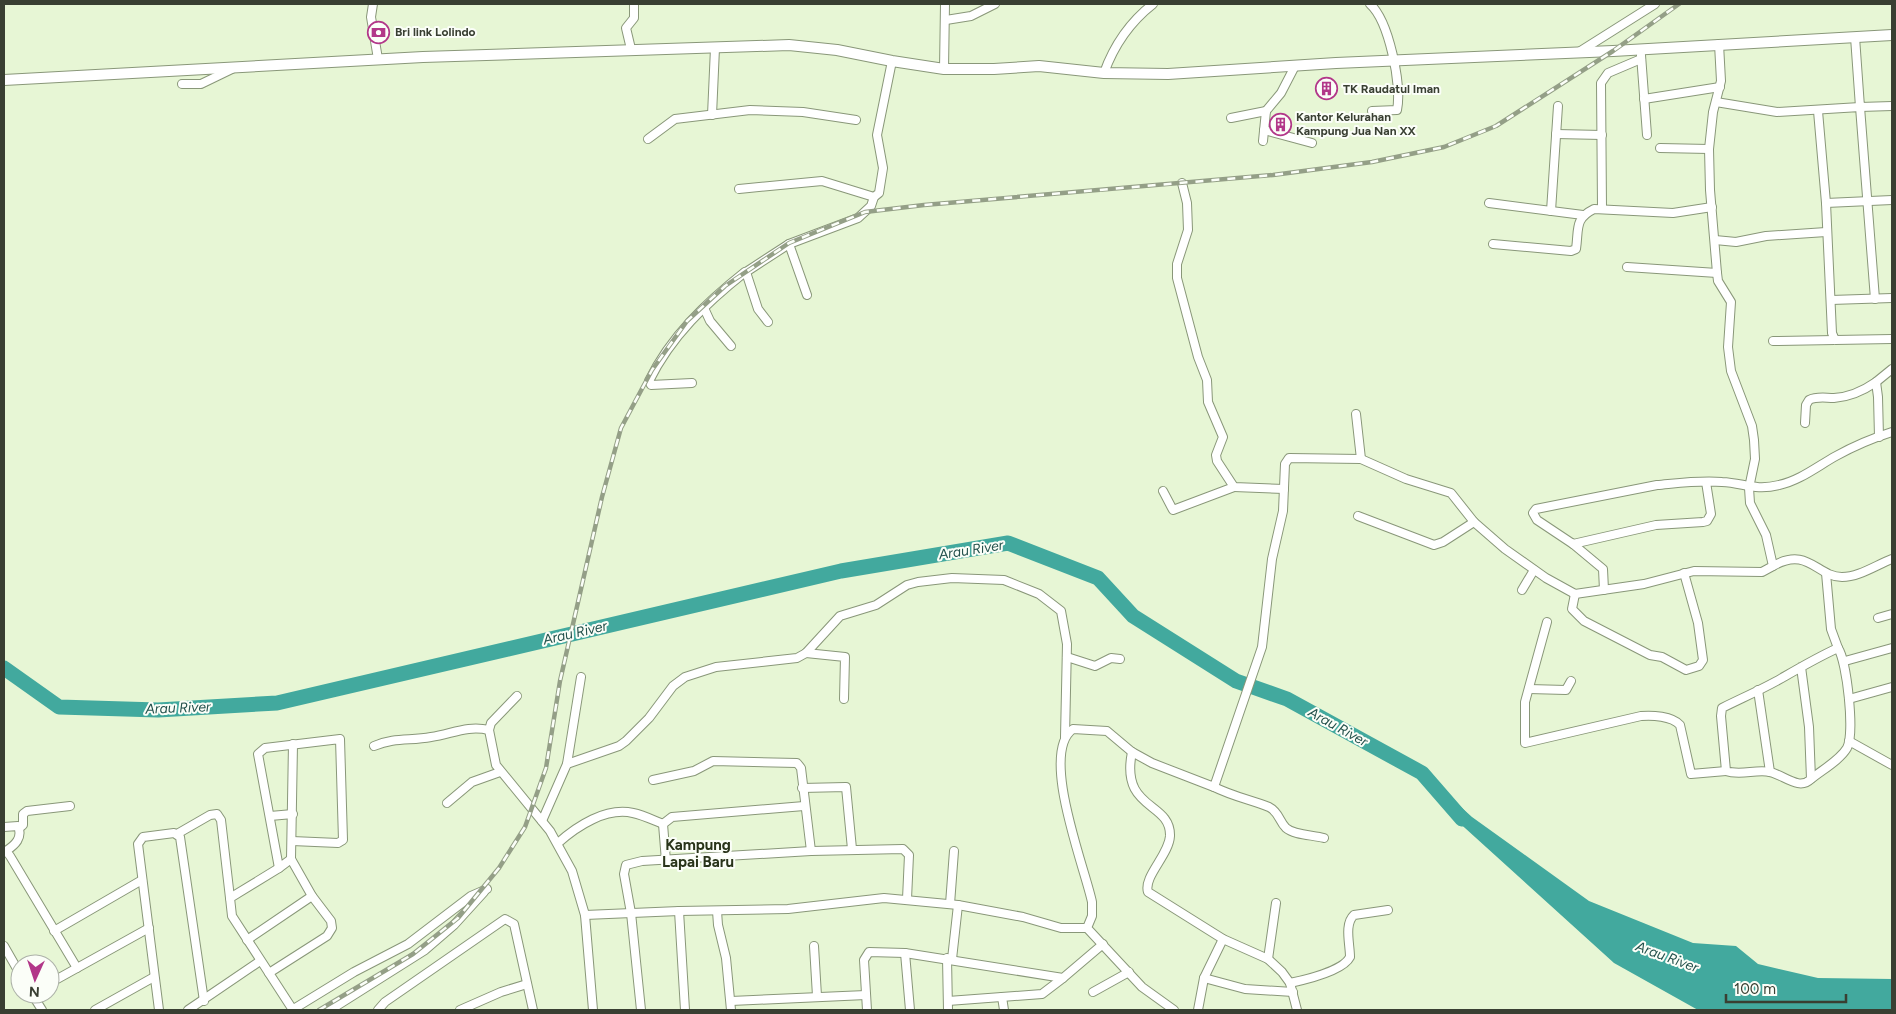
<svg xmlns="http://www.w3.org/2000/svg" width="1896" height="1014" viewBox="0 0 1896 1014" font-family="Figtree,sans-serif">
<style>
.water{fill:#42a99e}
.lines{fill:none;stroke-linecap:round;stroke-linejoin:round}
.river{stroke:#42a99e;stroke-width:15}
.street-casing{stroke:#899779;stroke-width:10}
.secondary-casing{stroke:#899779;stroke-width:12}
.street{stroke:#fff;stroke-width:8}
.secondary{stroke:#fff;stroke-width:10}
.rail-casing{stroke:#949f87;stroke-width:4.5}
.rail{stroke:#fbfef8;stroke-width:2.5;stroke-dasharray:8;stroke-linecap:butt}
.labels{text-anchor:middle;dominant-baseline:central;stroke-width:4;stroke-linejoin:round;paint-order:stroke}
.poi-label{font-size:12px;font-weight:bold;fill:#393f32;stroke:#fbfef8;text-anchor:start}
.water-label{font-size:14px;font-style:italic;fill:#24514c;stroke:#fbfef8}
.quarter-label{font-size:15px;font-weight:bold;fill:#29341a;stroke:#fbfef8}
</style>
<rect width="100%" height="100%" fill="#e7f6d5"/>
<!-- water -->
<path class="water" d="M 1452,799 L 1472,817 L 1589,901 L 1693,943 L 1736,946 L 1758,964 L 1818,978 L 1892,979 L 1892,1010 L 1698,1010 L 1614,963 L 1444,809 Z"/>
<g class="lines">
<!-- river -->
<path class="river" d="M 4,668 L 59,707 L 158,710 L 277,703 L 841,571 L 1008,543 L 1098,578 L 1133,616 L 1236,681 L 1287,699 L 1422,773 L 1462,819"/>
<defs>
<g id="street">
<path d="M 373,4 L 371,17 L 378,59"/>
<path d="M 1370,4 C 1389,21 1402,85 1397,110 L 1372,111"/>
<path d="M 946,20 L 971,16 L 995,4"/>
<path d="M 1855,37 L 1860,107 L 1892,106"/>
<path d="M 631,49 L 626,28 L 634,18 L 634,4"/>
<path d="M 1579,52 L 1655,4"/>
<path d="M 1641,55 L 1647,135"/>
<path d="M 944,69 L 945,4"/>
<path d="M 1104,73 C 1114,45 1130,22 1153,4"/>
<path d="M 182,84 L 201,84 L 232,69"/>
<path d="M 1644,99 L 1720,87"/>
<path d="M 1716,102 L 1777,112 L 1860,107 L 1875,299"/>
<path d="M 1818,111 L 1826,203 L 1832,333 L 1835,340"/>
<path d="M 712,115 L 715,48"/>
<path d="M 1231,118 L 1266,111"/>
<path d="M 1264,130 L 1312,143"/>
<path d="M 1556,134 L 1602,135"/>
<path d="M 648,139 L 675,119 L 750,110 L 803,112 L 856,120"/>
<path d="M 1263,141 L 1266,111 L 1281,93 L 1295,66"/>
<path d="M 1660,148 L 1709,149"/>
<path d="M 1182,183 L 1187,203 L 1188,230 L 1177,264 L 1177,278 L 1198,357 L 1207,380 L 1208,402 L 1223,437 L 1216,455 L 1217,461 L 1234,487 L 1284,489"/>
<path d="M 739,189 L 822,181 L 874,197"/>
<path d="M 1489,203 L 1583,215"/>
<path d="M 1826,203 L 1892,200"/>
<path d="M 1602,208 L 1601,83 L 1608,73 L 1641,59"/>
<path d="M 1551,211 L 1558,106"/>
<path d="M 1715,240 L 1736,242 L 1766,236 L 1826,232"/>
<path d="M 789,244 L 807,295"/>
<path d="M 1493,244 L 1571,251 L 1576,249 C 1579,229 1574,219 1594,209 L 1673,213 L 1712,207"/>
<path d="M 1627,267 L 1717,273"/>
<path d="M 1831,300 L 1892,298"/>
<path d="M 704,308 L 710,321 L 731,346"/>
<path d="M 768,322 L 758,309 L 746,272 L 789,244 L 858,218 L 871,206 L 874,197 L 879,193 L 883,168 L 877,135 L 892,61"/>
<path d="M 1773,341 L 1892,339"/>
<path d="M 1876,382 L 1892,369"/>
<path d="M 692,383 L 651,385 L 649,381 C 671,336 706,303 745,272"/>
<path d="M 1356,414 L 1361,459"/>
<path d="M 1805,423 L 1806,405 L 1809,400 C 1817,396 1825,398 1834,398 C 1850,397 1863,391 1876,382 L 1878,397 L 1879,437"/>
<path d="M 1706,482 L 1711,514 L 1707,521 L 1703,522 L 1656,525 L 1573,544 L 1537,520 L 1533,513 L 1536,509 L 1657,485 C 1679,483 1701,480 1722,482 C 1744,483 1755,491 1779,485 C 1799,481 1818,466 1836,456 C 1854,446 1873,438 1892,432"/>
<path d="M 1163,491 L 1173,510 L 1234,487"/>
<path d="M 1358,516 L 1434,545 L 1443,542 L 1474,522"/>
<path d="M 1573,544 L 1603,569 L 1604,590"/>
<path d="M 1773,566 C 1808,546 1817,577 1842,577 C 1859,577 1876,565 1892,559"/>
<path d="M 1522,590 L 1534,570"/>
<path d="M 1575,594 L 1572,609 L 1584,621 L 1650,655 L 1662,657 L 1686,670 L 1699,666 L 1703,660 L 1698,623 L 1684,573"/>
<path d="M 1878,618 L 1892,614"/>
<path d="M 1547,622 L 1525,702 L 1525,743 L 1641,716 C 1652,715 1672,716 1680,725 L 1691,774 L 1726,771"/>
<path d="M 806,653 L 845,657 L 844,699"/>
<path d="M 1067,657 L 1095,666 L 1111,658 L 1120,659"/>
<path d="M 1845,661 L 1892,648"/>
<path d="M 1801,667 L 1809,727 L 1811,779 C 1799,791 1784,775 1770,772 C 1756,769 1740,776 1726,771 L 1721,716 L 1722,708 C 1742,698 1763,689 1782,678 C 1801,667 1818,657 1838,648 L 1831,629 L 1826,573"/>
<path d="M 1529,689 L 1566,690 L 1571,681"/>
<path d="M 1758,690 L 1770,772"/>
<path d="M 517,696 L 491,723 L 489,730 L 496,765 L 550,831 L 572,871 L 585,915 L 593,1010"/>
<path d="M 1849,699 L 1892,687"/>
<path d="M 1849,741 L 1892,765"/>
<path d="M 374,746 C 395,737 410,741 431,737 C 452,734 467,725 489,730"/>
<path d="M 1132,752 C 1120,811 1171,801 1170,836 C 1169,855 1143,877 1148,892 L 1223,939 L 1268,959 L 1282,972 L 1290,983 L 1297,1010"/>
<path d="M 567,764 L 581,677"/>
<path d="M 1811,779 C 1822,770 1840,760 1847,748 C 1855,734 1847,662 1838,648"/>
<path d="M 653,780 L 694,771 L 713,761 L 797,763 L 801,768 L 811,851"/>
<path d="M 1214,787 C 1232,796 1251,800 1269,807 C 1279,812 1279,821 1286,828 C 1294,835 1313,835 1324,838"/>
<path d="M 802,788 L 846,787 L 852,849"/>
<path d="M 447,803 L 472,782 L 500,772"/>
<path d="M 270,816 L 293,814"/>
<path d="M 542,821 L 567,764 L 619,746 L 626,741 L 649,718 L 673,686 L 685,677 L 716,667 L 797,658 L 806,653 L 840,616 L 876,605 L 907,585 L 918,582 L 952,578 L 1004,580 L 1039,594 L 1061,611 L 1067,644 L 1065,737"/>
<path d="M 4,827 L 18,826 C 23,838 15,845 6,851"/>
<path d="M 19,828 L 23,825 L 23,814 L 27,811 L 70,806"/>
<path d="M 177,834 L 210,815 L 217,814 L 221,820 L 230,898"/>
<path d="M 558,843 C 577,826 606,807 633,813 C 643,815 653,820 663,824"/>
<path d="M 4,852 L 6,851 L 10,856 L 77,968"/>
<path d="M 291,859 L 279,868 L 258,754 L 265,748 L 340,739 L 343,840 L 338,843 L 292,841"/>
<path d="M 666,861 L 663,824 L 672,817 L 804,806"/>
<path d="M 950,904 L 954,851"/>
<path d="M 679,911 L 685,1010"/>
<path d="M 717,911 L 718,925 L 726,958 L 731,1010"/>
<path d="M 585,915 L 679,911 L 788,909 L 884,898 L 958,905 L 1023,917 L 1061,928 L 1087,928"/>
<path d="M 54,931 L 142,880"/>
<path d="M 247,940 L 312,896"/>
<path d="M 4,946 L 20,974"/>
<path d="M 814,946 L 817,996"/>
<path d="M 905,953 L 910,1010"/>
<path d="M 947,958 L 948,1010"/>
<path d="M 952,959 L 958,905"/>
<path d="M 1268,959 L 1276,903"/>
<path d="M 269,973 L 232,916 L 230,898 L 279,868"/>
<path d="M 1204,978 L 1245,989 L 1293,992"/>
<path d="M 50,983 L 149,928"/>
<path d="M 1290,983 C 1304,980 1343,971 1350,957 C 1350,944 1344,924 1354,915 L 1388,910"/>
<path d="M 1093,992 L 1129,972"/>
<path d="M 32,994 L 42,1010"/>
<path d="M 1002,997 L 1004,1010"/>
<path d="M 731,1001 L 866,995"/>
<path d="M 948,1001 L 1042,994 L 1063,978"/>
<path d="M 95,1010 L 154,977"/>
<path d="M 159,1010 L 138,844 L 143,837 L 174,833 L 180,837 L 204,1001"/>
<path d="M 188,1010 L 260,961"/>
<path d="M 292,1010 L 354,972 L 408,944 L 471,896 L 487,889"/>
<path d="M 293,1010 L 269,973 L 327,936 L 332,928 L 331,921 L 312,896 L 291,859 L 293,744"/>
<path d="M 330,1010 L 425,950 L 454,925 L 484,892"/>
<path d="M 378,1010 L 385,1002 L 505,919 L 514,924 L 533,1010"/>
<path d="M 460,1010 L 501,992 L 527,984"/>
<path d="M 641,1010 L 631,913 L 624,874 L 626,865 L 642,861 L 811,851 L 903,849 L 909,855 L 907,899"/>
<path d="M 867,1010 L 864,960 L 869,952 L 905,953 L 1063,978 L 1103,944"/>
<path d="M 1174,1010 L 1142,987 L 1087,928 L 1092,916 L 1092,902 C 1085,868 1039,753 1073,729 L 1107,731 L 1132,752 L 1152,763 L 1214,787 L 1262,647 L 1272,559 L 1283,511 L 1285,464 L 1289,458 L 1361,459 L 1406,479 L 1451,493 L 1474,522 L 1505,549 L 1546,578 L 1575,594 L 1644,584 L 1694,571 L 1762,572 L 1773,566 L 1766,535 L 1750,503 L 1749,488 L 1755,459 L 1754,440 L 1752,426 L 1731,371 L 1728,347 L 1731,302 L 1718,281 L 1717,273 L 1710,190 L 1709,149 L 1713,112 L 1721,81 L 1719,44"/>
<path d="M 1198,1010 L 1204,978 L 1223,939"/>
</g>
<path id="secondary" d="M 4,80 L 423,57 L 789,45 L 837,50 L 892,61 L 944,69 L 994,69 L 1039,66 L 1104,73 L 1168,74 L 1336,63 L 1613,51 L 1892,35"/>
</defs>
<!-- street casing -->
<use href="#street" class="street-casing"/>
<!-- secondary casing -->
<use href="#secondary" class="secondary-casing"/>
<!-- street -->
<use href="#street" class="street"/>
<!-- secondary -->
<use href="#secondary" class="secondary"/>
<defs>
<path id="rail" d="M 319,1010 L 413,954 L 458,918 L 499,868 L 525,827 L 546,768 L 560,681 L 602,497 L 621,428 L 652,370 L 687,321 L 725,286 L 789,243 L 865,212 L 924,205 L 1273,175 L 1372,162 L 1444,147 L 1496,126 L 1613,51 L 1679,4"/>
</defs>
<!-- rail casing -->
<use href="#rail" class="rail-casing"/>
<!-- rail -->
<use href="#rail" class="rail"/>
</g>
<!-- icons -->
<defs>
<symbol id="bank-ring" viewBox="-11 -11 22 22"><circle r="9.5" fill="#fbfef8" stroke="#b23789" stroke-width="1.5"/><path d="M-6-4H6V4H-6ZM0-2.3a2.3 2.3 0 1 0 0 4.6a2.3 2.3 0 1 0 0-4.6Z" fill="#b23789"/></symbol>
<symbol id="building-ring" viewBox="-11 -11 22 22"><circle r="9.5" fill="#fbfef8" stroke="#b23789" stroke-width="1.5"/><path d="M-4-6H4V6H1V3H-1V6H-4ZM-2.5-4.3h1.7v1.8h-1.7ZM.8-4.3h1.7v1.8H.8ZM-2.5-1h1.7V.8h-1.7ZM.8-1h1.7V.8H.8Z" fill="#b23789"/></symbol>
</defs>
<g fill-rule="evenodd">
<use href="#bank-ring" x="366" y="20" width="25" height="25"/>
<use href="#building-ring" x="1314" y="76" width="25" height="25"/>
<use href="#building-ring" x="1268" y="112" width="25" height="25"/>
</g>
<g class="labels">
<!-- poi labels -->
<g class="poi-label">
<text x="395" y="32">Bri link Lolindo</text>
<text x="1343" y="89">TK Raudatul Iman</text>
<text x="1296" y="117">Kantor Kelurahan<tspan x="1296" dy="14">Kampung Jua Nan XX</tspan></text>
</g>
<!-- water labels -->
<g class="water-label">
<text transform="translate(971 550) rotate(-9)">Arau River</text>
<text transform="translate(575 633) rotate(-13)">Arau River</text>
<text transform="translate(178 708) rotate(-2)">Arau River</text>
<text transform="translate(1338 727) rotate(29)">Arau River</text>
<text transform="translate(1667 957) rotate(20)">Arau River</text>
</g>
<!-- quarter labels -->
<g class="quarter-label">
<text x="698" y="845">Kampung<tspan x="698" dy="17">Lapai Baru</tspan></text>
</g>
</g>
<!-- border -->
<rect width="1896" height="1014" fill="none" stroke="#393f32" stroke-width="10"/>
<!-- north arrow -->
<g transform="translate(35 979) rotate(183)"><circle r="24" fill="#fbfef8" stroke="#adb2a9"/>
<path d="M0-4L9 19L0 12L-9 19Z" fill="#b23789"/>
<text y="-8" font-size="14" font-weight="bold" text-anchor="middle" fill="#393f32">N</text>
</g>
<!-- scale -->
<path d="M1726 994v8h120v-8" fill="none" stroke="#393f32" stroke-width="2.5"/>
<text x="1734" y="994" font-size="15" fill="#393f32" stroke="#fbfef8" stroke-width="4" paint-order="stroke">100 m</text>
</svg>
